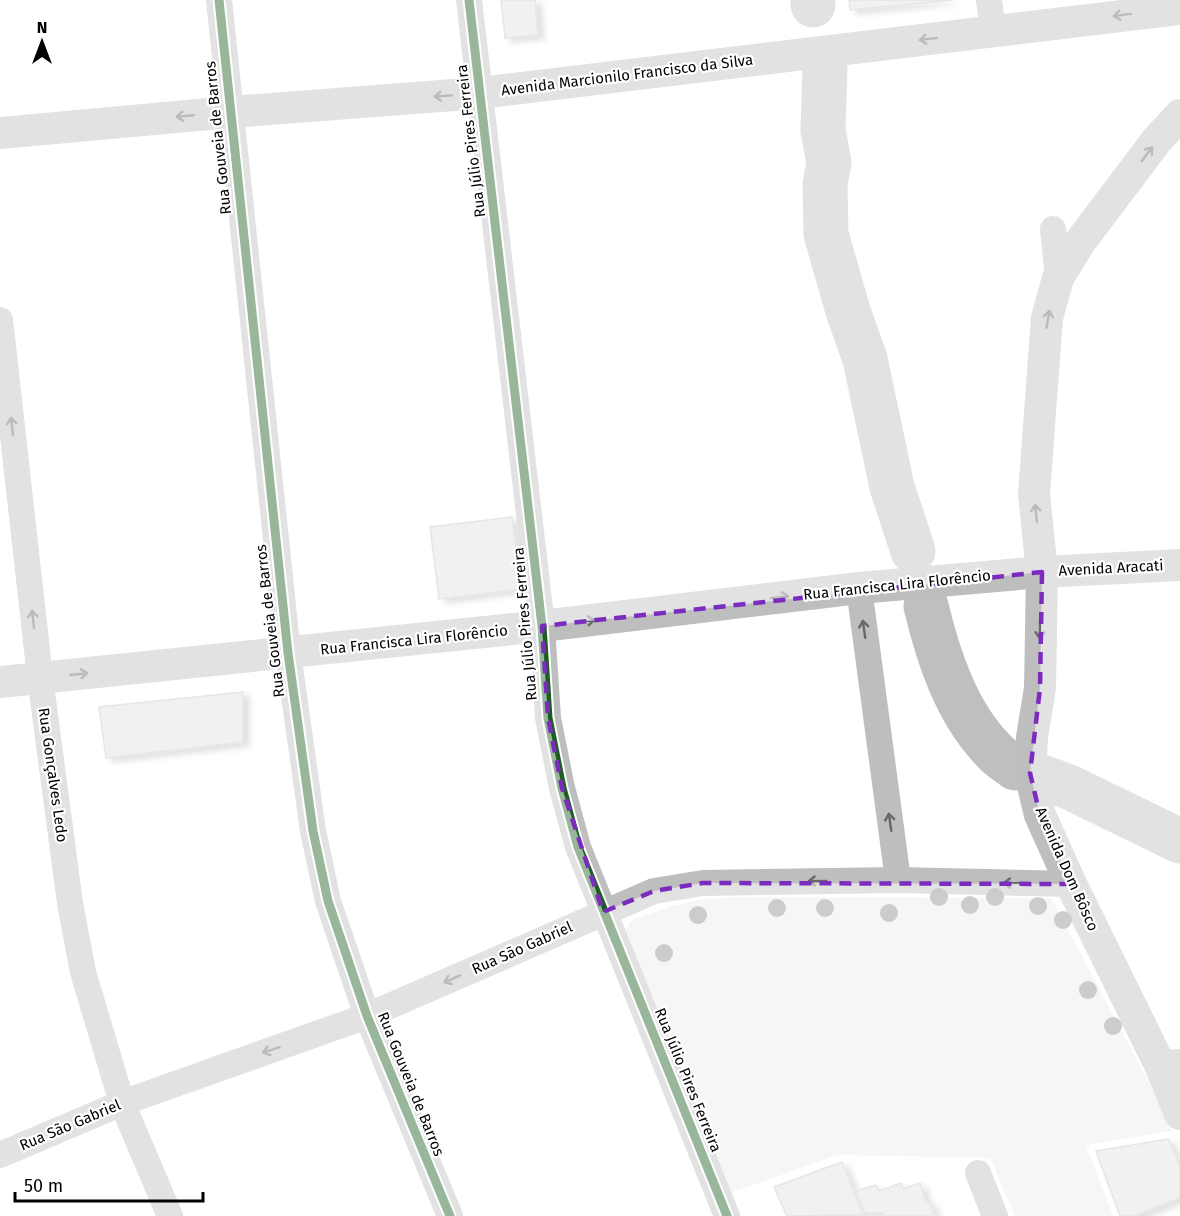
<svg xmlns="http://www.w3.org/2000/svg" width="1180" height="1216" viewBox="0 0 1180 1216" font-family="'Fira Sans',sans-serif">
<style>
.green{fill:#ececec}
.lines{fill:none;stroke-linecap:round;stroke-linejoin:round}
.river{stroke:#bfbfbf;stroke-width:45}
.building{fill:#dfdfdf;stroke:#c7c7c7;stroke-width:1.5;filter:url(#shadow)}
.minor{stroke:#bebebe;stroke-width:26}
.tertiary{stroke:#bebebe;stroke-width:32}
.cycleway-casing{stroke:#fff;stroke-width:13}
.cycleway{stroke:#1b5e20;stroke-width:9}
.tree{fill:#8f8f8f}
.oneway{stroke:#686868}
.marked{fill:none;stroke:#7b2cbf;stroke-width:4.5;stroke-dasharray:12 8;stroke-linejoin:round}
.labels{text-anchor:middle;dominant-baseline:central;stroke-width:4.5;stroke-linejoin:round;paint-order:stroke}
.street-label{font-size:15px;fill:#000;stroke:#fff}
</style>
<defs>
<filter id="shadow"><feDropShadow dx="6" dy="4" stdDeviation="3" flood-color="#0004"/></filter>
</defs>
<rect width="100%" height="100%" fill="#fff"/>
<!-- green -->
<path class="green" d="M 744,897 L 1051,898 L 1146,1077 L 1172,1131 L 1086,1145 L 1113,1216 L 1015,1216 L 990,1158 L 837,1155 L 731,1193 L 625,931 L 633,919 L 672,906 L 704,899 Z"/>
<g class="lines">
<!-- river -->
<g class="river">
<path d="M 813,5 L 813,0"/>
<path d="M 825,67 L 823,130 L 829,163 L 825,184 L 826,234 L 848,311 L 865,359 L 892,487 L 913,551"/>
<path d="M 926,606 C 938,656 956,712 993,750 C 999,757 1007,762 1015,768"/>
<path d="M 1045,778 L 1069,787 L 1180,841"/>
</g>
</g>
<!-- building -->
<g class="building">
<path d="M 501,0 L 535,0 L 538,35 L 505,38 Z"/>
<path d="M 849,0 L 953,0 L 850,10 Z"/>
<path d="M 512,517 L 521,589 L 439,599 L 430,527 Z"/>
<path d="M 243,692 L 243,742 L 106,758 L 99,707 Z"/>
<path d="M 1168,1139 L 1180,1165 L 1180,1198 L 1134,1216 L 1120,1216 L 1096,1151 Z"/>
<path d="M 842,1162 L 863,1215 L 787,1216 L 774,1187 Z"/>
<path d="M 901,1183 L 903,1189 L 920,1183 L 926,1202 L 931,1204 L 935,1216 L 884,1216 L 883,1213 L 865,1213 L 856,1191 L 876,1185 L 879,1191 Z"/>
</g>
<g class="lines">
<!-- minor -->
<g class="minor">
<path d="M 219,0 L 288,653 L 313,831 L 328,901 L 367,1016 L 450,1216"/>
<path d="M 469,0 L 542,626 L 548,718 L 562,788 L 578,847 L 727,1216"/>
<path d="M 989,0 L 993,31"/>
<path d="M 1053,229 L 1058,278"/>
<path d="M 0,320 L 40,677 L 70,903 L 83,972 L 122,1103 L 170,1216"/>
<path d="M 859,588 L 898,880"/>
<path d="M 1159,1063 L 1180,1062"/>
<path d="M 0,1155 L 122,1103 L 367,1016 L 654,891 L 703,883 L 898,880 L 1071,884"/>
<path d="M 978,1173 L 995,1216"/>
</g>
<!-- tertiary -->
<g class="tertiary">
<path d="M 1180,115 L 1157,140 L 1080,242 L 1058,278 L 1047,318 L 1034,494 L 1042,572 L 1040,688 L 1032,737 L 1030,773 L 1040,815 L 1071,884 L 1159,1063 L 1180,1114"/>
<path d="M 0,133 L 231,112 L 480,93 L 1180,9"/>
<path d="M 0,682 L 542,626 L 859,588 L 1042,572 L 1180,565"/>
</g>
<defs>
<g id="cycleway">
<path d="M 219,0 L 288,653 L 313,831 L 328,901 L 367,1016 L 450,1216"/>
<path d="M 469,0 L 542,626 L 548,718 L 562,788 L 578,847 L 727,1216"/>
</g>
</defs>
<!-- cycleway casing -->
<use href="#cycleway" class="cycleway-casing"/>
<!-- cycleway -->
<use href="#cycleway" class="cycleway"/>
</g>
<!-- trees -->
<g class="tree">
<circle cx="939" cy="897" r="9"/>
<circle cx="995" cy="897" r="9"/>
<circle cx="970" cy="905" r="9"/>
<circle cx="1038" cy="906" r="9"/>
<circle cx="777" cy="908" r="9"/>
<circle cx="825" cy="908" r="9"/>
<circle cx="889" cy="913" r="9"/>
<circle cx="698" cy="915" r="9"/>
<circle cx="1063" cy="920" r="9"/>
<circle cx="664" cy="953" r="9"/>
<circle cx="1088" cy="990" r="9"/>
<circle cx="1113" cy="1026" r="9"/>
</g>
<!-- one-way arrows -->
<defs><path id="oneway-shaft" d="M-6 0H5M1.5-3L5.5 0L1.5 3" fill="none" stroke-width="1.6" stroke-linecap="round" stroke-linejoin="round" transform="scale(1.5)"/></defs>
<g class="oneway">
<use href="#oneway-shaft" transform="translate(1122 15) rotate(173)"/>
<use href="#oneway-shaft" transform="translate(928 39) rotate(173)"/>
<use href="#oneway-shaft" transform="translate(443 96) rotate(176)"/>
<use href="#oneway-shaft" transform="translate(185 116) rotate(175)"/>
<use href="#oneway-shaft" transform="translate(1147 154) rotate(-53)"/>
<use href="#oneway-shaft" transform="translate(1048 319) rotate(-80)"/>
<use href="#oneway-shaft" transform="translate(12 426) rotate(-96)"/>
<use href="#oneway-shaft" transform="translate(1036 513) rotate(-96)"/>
<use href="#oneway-shaft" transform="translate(780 597) rotate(-7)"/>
<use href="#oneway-shaft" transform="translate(33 619) rotate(-96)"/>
<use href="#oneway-shaft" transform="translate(586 621) rotate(-7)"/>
<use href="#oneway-shaft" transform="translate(864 629) rotate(-98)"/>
<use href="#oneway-shaft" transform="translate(1040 630) rotate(91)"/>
<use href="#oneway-shaft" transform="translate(79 674) rotate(-6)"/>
<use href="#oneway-shaft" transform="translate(890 822) rotate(-98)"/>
<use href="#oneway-shaft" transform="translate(817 881) rotate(179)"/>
<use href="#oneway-shaft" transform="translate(1012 883) rotate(-179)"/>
<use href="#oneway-shaft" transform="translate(452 979) rotate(156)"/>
<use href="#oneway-shaft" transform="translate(271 1050) rotate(161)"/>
</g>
<!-- marked area -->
<path d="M0 0H1180V1216H0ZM 1042,572 L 1040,688 L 1030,773 L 1040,815 L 1071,884 L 703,883 L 654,891 L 603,912 L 562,788 L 548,718 L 542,626 Z" fill="#fff" fill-opacity=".55" fill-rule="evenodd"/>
<path class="marked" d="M 1042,572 L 1040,688 L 1030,773 L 1040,815 L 1071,884 L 703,883 L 654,891 L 603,912 L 562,788 L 548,718 L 542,626 Z"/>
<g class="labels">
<!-- street labels -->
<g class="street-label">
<text transform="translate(627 75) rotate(-7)">Avenida Marcionilo Francisco da Silva</text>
<text transform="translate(218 138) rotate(-96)">Rua Gouveia de Barros</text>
<text transform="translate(471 141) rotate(-97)">Rua Júlio Pires Ferreira</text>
<text transform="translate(1111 568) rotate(-3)">Avenida Aracati</text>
<text transform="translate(897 585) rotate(-6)">Rua Francisca Lira Florêncio</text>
<text transform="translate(270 621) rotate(-97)">Rua Gouveia de Barros</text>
<text transform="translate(525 624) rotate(-95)">Rua Júlio Pires Ferreira</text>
<text transform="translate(414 640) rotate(-6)">Rua Francisca Lira Florêncio</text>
<text transform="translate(53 775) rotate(82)">Rua Gonçalves Ledo</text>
<text transform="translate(1067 869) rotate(66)">Avenida Dom Bôsco</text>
<text transform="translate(522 948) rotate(-24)">Rua São Gabriel</text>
<text transform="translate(688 1080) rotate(68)">Rua Júlio Pires Ferreira</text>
<text transform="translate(411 1084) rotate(68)">Rua Gouveia de Barros</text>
<text transform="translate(70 1125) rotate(-23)">Rua São Gabriel</text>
</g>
</g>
<!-- north arrow -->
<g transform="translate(42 42)" stroke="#ffffff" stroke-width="4.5" paint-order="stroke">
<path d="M0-4.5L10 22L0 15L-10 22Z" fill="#000000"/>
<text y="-9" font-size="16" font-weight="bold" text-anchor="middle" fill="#000000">N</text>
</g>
<!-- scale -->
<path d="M15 1192v9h188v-9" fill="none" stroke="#000000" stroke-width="3"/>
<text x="24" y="1192" font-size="18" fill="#000000" stroke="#ffffff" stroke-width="4.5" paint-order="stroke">50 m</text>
</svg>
